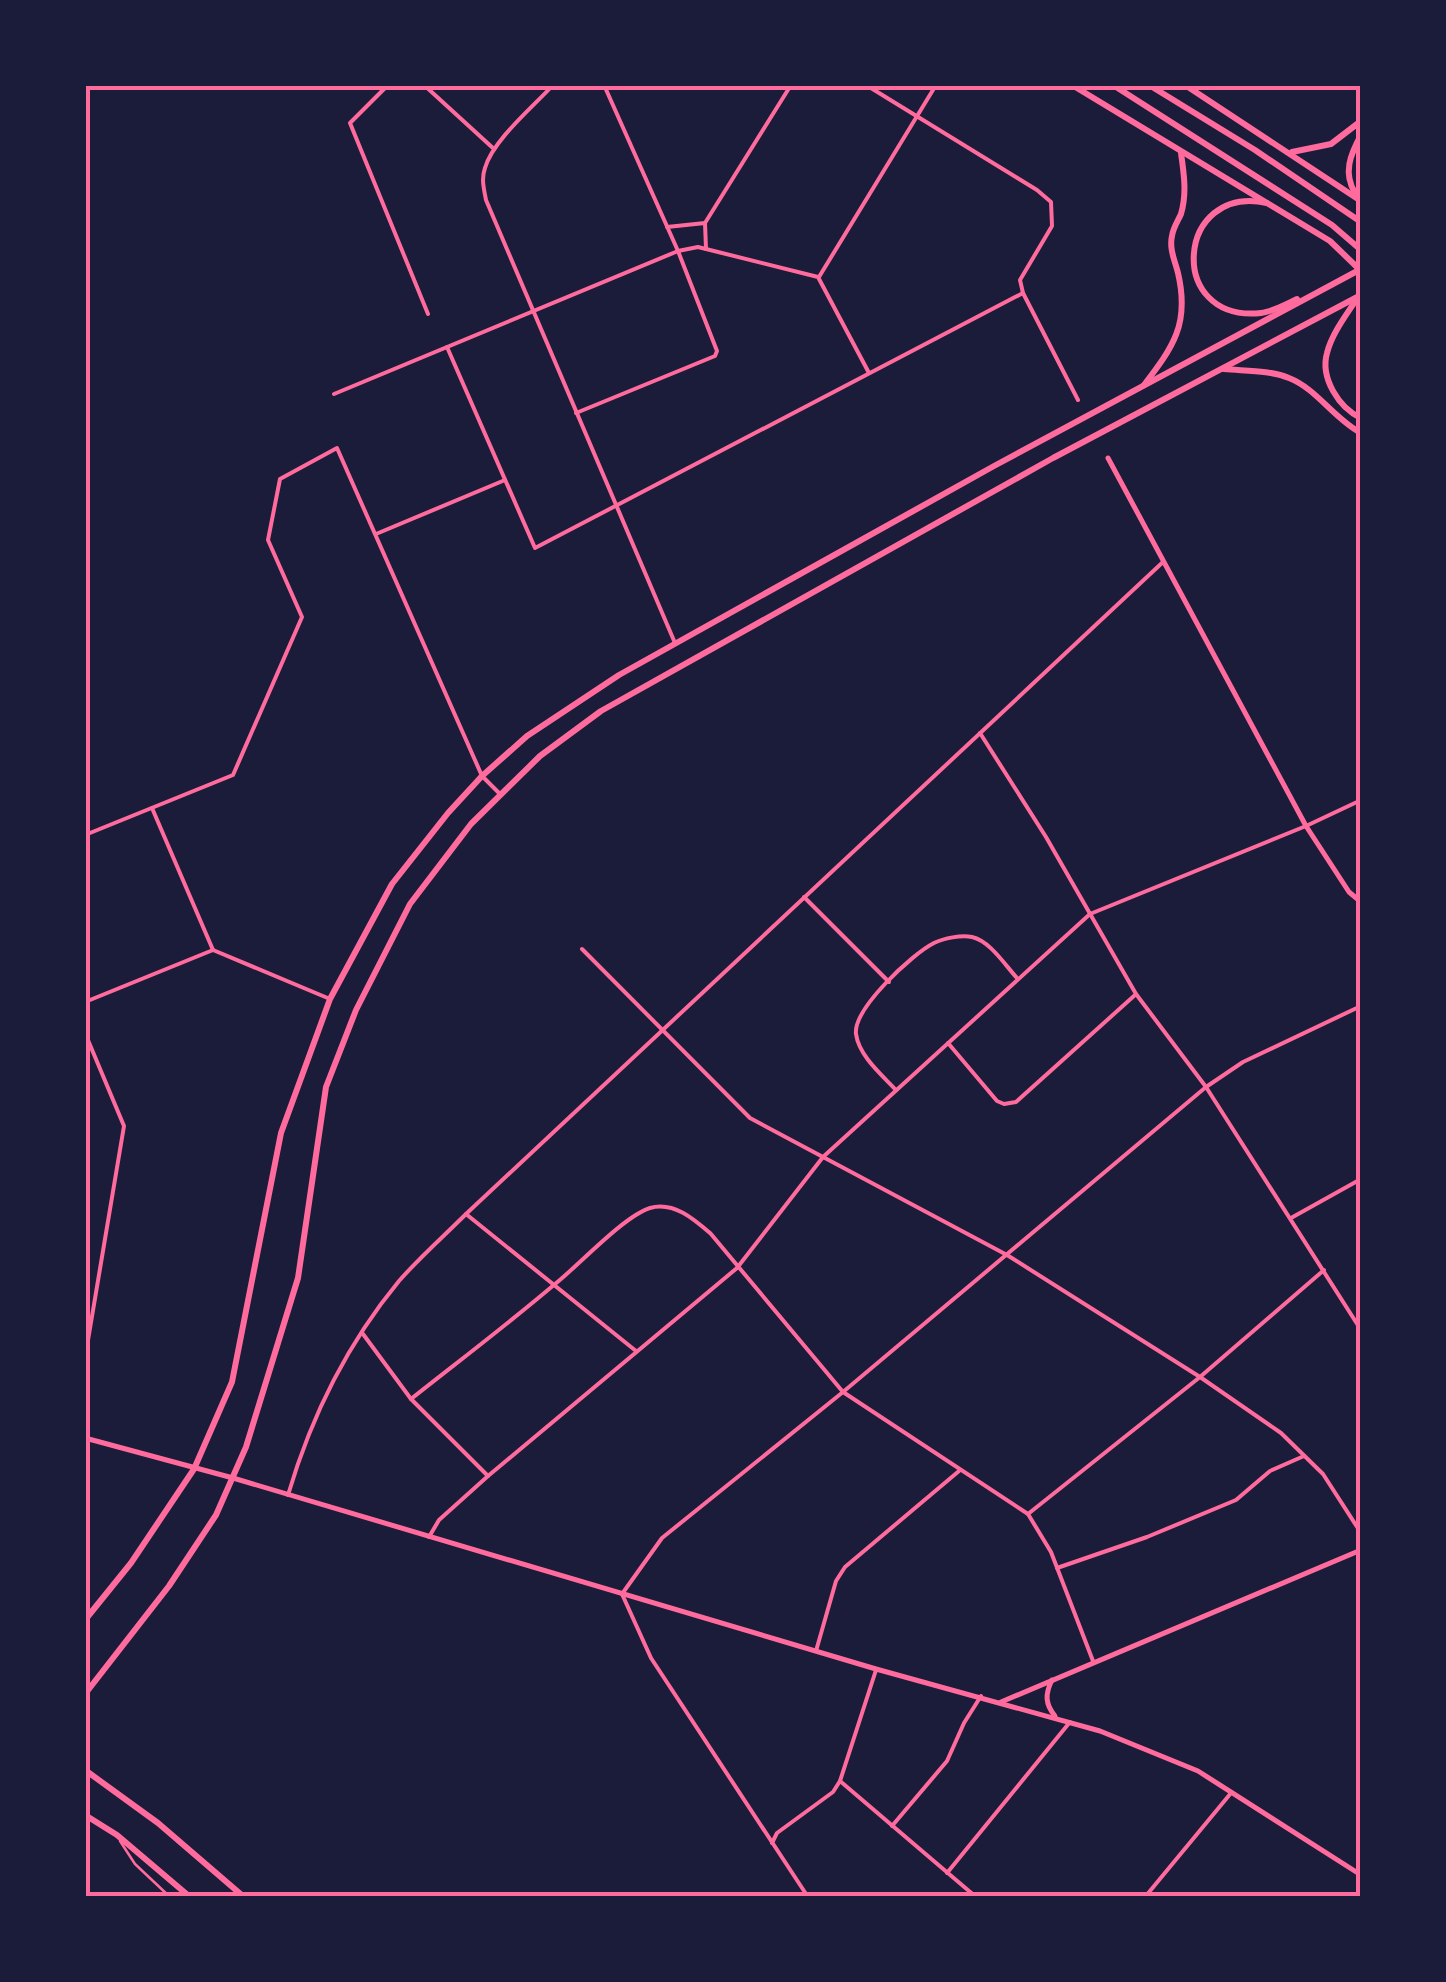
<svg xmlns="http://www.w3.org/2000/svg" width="1446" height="1982" viewBox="0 0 1446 1982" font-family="'PT Sans',sans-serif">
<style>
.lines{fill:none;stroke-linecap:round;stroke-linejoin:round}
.service{stroke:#ff6b9d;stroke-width:2.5}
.minor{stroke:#ff6b9d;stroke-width:4}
.tertiary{stroke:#ff6b9d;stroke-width:5}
.primary{stroke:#ff6b9d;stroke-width:6}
.trunk{stroke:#ff6b9d;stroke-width:6}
.neatline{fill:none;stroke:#ff6b9d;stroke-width:4}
</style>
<rect width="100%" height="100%" fill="#1b1b3a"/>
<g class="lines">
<!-- service -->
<path class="service" d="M 120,1841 L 135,1864 L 170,1897"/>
<!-- minor -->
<g class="minor">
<path d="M 388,85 L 350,123 L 428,314"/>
<path d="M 424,85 L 494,149"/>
<path d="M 553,85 C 533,107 493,140 485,168 C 481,179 484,189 486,200 L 675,643"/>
<path d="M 866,85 L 1037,190 L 1051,202 L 1052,226 L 1020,280 L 1023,293 L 1078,400"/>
<path d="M 667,227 L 705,223"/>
<path d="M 706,249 L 705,223 L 791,85"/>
<path d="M 819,277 L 936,85"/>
<path d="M 447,347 L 535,548 L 1023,293"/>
<path d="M 334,394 L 678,251 L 698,247 L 818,277 L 869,373"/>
<path d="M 576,413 L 715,356 L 717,351 L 678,251 L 604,85"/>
<path d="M 376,534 L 505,480"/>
<path d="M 980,733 L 1046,837 L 1136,994 L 1206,1087 L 1361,1330"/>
<path d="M 152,808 L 213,950"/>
<path d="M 85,835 L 233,775 L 302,617 L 268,540 L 280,479 L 337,448 L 482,776 L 501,795"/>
<path d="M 804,897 L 889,982"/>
<path d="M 582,949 L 750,1118 L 1007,1255 L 1200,1377 L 1281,1433 L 1323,1474 L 1361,1533"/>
<path d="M 85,1002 L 213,950 L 330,999"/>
<path d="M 85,1033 L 124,1126 L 85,1358"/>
<path d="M 948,1043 L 997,1101 L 1004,1104 L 1016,1102 L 1135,995"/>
<path d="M 896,1090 C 882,1075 859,1056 856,1034 C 853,1009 912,954 934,943 C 944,938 961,935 972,937 C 990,941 1005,965 1017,978"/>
<path d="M 466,1214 L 636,1351"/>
<path d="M 1291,1218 L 1361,1179"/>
<path d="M 363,1334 L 411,1399 L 488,1476"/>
<path d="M 411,1399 C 459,1361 508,1324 555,1284 C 578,1266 624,1216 650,1208 C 674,1201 695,1220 711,1234 L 843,1392 L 1028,1514 L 1051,1552 L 1093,1661"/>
<path d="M 288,1495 C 311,1417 347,1344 399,1281 C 420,1257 444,1236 466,1214 L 1163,562"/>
<path d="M 1028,1514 L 1200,1377 L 1324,1270"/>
<path d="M 429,1537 L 439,1520 L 488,1476 L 737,1268 L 823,1157 L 1090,914 L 1306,826 L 1357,802 L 1361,806"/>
<path d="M 1057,1568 L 1147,1537 L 1236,1500 L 1270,1471 L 1304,1456"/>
<path d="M 816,1651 L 836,1581 L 845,1567 L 959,1471"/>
<path d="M 840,1781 L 976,1897"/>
<path d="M 892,1826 L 947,1761 L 964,1723 L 981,1696"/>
<path d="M 772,1843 L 777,1833 L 833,1792 L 840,1781 L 876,1670"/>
<path d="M 947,1873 L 1070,1722"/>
<path d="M 808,1897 L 651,1658 L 622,1594 L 662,1538 L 843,1392 L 1206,1087 L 1243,1062 L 1361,1006"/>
<path d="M 1145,1897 L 1231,1793"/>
</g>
<!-- tertiary -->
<g class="tertiary">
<path d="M 1108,458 L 1306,826 L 1349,892 L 1361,902"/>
<path d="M 85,1438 L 233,1478 L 876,1669 L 1100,1731 L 1198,1771 L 1361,1875"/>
<path d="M 1052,1680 C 1045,1694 1045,1704 1055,1716"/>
<path d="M 1001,1702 L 1361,1550"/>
</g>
<!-- primary -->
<g class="primary">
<path d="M 1072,85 L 1330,241 L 1360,270"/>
<path d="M 1185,85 L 1361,201"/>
<path d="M 1292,152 L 1331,144 L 1361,121"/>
<path d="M 1355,193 C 1343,173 1350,155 1361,135"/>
<path d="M 1267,203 C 1176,183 1165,323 1261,313 C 1272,312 1286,304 1297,299"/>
<path d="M 1358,297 C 1347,314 1332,333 1327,353 C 1320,378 1339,408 1361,418"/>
<path d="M 1224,369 C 1244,371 1270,370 1289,378 C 1317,389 1334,419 1361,433"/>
<path d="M 1144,385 C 1173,347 1190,324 1178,273 C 1175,261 1169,249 1172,236 C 1173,228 1178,221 1181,214 C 1187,194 1184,174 1181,153"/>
<path d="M 85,1620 L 131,1563 L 194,1469 L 232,1382 L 281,1133 L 330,999 L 392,884 L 448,813 L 482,776 L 527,736 L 619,675 L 994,466 L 1361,269"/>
<path d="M 85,1694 L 169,1586 L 216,1515 L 246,1447 L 298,1278 L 326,1087 L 356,1010 L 410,904 L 471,824 L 540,756 L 601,711 L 1053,458 L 1361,295"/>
</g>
<!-- trunk -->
<g class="trunk">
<path d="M 1113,85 L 1332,225 L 1361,250"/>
<path d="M 1149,85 L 1255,150 L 1361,222"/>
<path d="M 85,1770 L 158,1823 L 244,1897"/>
<path d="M 85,1815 L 117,1835 L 190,1897"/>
</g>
</g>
<!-- border -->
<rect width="1446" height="1982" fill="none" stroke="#1b1b3a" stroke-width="175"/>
<rect x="88" y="88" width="1270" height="1806" class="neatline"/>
</svg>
